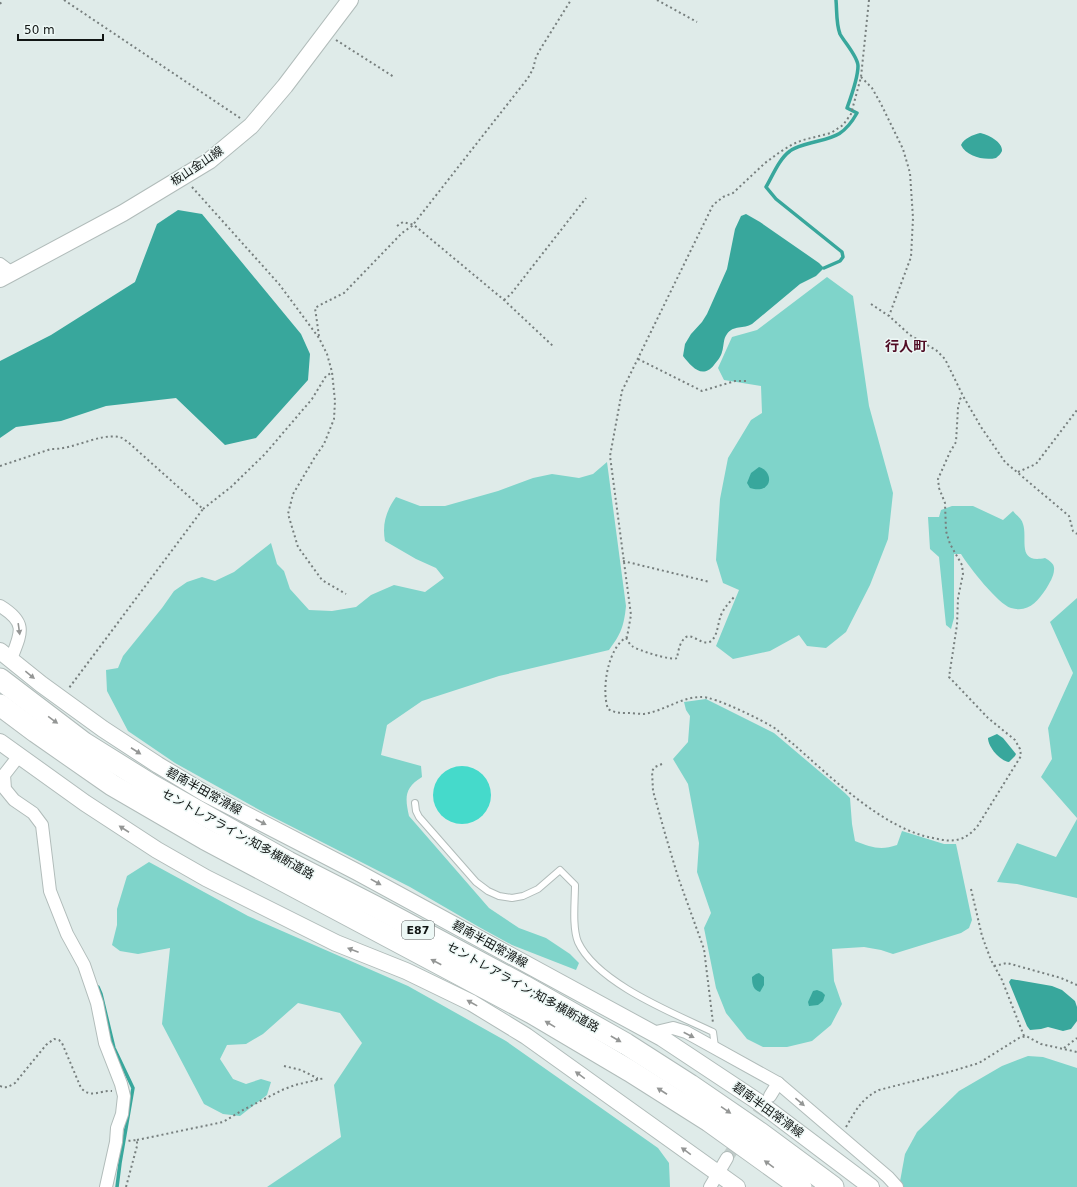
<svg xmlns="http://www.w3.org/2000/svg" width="1077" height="1187" viewBox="0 0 1077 1187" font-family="'DejaVu Sans','Noto Sans JP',sans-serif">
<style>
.green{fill:#7fd4ca}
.water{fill:#38a79c}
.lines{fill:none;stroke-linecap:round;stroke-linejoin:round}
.stream{stroke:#38a79c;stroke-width:3.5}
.building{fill:#45dacb}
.minor-tunnel{stroke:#c0cbc9;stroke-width:12;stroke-dasharray:12 6;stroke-linecap:butt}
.service-casing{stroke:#b1bcba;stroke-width:8}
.minor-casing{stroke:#b1bcba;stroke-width:14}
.secondary-casing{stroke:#b1bcba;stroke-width:18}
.motorway-casing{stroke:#b1bcba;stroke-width:23}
.path{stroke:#777f7e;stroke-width:2;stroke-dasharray:2 3;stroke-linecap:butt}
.service{stroke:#fff;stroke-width:6}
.minor{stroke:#fff;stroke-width:12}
.secondary{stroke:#fff;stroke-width:16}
.motorway{stroke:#fff;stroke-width:21}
.oneway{fill:#949695}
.labels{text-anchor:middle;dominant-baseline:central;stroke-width:3;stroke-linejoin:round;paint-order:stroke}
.shield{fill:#edf8f6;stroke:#535958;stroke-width:1}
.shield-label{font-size:11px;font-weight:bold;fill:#111514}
.street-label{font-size:12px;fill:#111514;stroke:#edf8f6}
.quarter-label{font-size:14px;font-weight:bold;fill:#510d25;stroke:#edf8f6}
</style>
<rect width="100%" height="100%" fill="#dfebe9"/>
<!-- green -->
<g class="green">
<path d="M 827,277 L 853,296 L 869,406 L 893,493 L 888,539 L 870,585 L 846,632 L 826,648 L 807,646 L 799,635 L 770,651 L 733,659 L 716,646 L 739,590 L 723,583 L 716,560 L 720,499 L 728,458 L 751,420 L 762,413 L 761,386 L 724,380 L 718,368 L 732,337 L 757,330 Z"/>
<path d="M 607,462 L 626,606 C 624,626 621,634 609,650 L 499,676 L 422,701 L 387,725 L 381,755 L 421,766 L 422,777 C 404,788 405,798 409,816 L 489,908 L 519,928 L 546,938 L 570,954 L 579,963 L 576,970 L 512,945 L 479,927 L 410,887 L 265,813 L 175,763 L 128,731 L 107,691 L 106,670 L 118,668 L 123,656 L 162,608 L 174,591 L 187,582 L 202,577 L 215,581 L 234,572 L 271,543 L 277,564 L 284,571 L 290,589 L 309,610 L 332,611 L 356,607 L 371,595 L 394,585 L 425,592 L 444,578 L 436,568 L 416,559 L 385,541 C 382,524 386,511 396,497 L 420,506 L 445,506 L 498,491 L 533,478 L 552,474 L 579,478 L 593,474 Z"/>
<path d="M 952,506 L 973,506 L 1003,520 L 1013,511 C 1016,515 1022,519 1023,524 C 1028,539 1016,564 1045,558 C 1050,561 1055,564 1054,570 C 1054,576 1049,584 1046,589 C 1037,602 1028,613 1011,608 C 998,604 969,567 961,554 L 954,554 L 954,618 L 951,629 L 946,625 L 939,557 L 930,549 L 928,517 L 939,517 L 941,510 Z"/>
<path d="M 1077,598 L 1077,818 L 1041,777 L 1052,759 L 1048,728 L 1073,673 L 1050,622 Z"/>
<path d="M 706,699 L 774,733 L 845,793 L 850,798 L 852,824 L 855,841 C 871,847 880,851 897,845 L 902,831 L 944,844 L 956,844 L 972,920 L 969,928 L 961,933 L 893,954 L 881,950 L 864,947 L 832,949 L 834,981 L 842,1004 L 831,1025 L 812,1041 L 787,1047 L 763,1047 L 747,1039 L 726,1013 L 716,988 L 704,928 L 711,913 L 697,872 L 699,843 L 688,784 L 673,759 L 688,742 L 690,716 L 686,710 L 684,702 Z"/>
<path d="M 1077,819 L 1077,898 L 1017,884 L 997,882 L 1017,843 L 1056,857 Z"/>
<path d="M 149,862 L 248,916 L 408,986 L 506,1041 L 658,1148 L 669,1163 L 670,1187 L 267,1187 L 341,1137 L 334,1085 L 362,1043 L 340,1013 L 298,1003 L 263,1034 L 246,1044 L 227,1045 L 220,1059 L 233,1079 L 246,1084 L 261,1079 L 271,1082 L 267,1095 L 240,1116 L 223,1114 L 204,1104 L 162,1024 L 170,948 L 138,954 L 120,951 L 112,945 L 117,925 L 117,909 L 127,876 Z"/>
<path d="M 1028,1056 L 1043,1057 L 1077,1068 L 1077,1187 L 899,1187 L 905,1154 L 917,1132 L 959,1091 L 1002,1066 Z"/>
</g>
<!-- water -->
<g class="water">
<path d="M 980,133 C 987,134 1003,142 1002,151 C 1001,154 998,156 996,158 C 984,161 966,156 961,145 C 964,138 973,135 980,133 Z"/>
<path d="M 178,210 L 202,214 L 301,334 L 310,354 L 308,380 L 256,438 L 225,445 L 176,398 L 106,406 L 61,421 L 16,427 L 0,438 L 0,361 L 51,335 L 135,282 L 157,224 Z"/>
<path d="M 746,214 L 760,222 L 819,263 L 824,268 L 816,276 L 800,284 L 752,324 C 744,329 733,325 727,334 C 723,339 724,346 722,352 C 721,357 717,361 714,365 C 702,380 691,366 683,356 L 685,344 L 691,334 L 702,322 L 707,314 L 727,269 L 735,229 L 741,216 Z"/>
<path d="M 759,467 C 775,472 772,495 750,488 L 747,483 L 751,473 Z"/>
<path d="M 997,734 L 1003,738 L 1016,754 L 1015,756 L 1009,762 C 1000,761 988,747 988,738 Z"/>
<path d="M 759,973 L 764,977 L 764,985 L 760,992 C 753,990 752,984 752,977 L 756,974 Z"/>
<path d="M 1011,979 L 1052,986 L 1062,990 L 1075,1001 L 1077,1007 L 1077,1021 L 1071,1029 L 1063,1031 L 1048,1027 L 1041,1029 L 1030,1030 L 1027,1026 L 1009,982 Z"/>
<path d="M 817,990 L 822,992 L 825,995 L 823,1001 L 818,1005 L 809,1006 L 808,1002 L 813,991 Z"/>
</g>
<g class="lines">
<!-- stream -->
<g class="stream">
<path d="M 824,268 L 840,261 L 843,257 L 842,252 L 776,199 L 766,187 C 773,175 779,159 790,151 C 795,147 801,146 807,144 C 832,137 843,138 857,113 L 847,108 C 851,97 858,78 858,66 C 858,57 845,43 840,34 C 836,24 837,11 836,0"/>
<path d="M 98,987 L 101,994 L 114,1048 L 133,1088 L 120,1163 L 117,1187"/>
</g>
</g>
<!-- building -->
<circle class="building" cx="462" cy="795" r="29"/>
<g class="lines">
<!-- minor-tunnel -->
<path class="minor-tunnel" d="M 727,1158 L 767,1100"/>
<defs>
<path id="service" d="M 415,803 L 416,811 L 419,817 L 476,882 L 488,891 L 499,896 L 512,898 L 523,896 L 538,889 L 560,870 L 575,885 C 575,901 572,927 578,942 C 597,983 673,1013 713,1032 L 715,1047"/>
<g id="minor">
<path d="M 0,264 L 12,273"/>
<path d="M 0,606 C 28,623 21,633 11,659"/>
<path d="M 18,757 L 4,775 L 5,789 L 14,800 L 33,813 L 42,825 L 50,891 L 67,934 L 84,965 L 97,1003 L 105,1043 L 121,1084 L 124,1096 L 122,1114 L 117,1128 L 116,1142 L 106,1187"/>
<path d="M 652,1033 L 673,1028 L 686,1032 L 778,1083 L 888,1177 L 897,1187"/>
<path d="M 770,1096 L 778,1083"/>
<path d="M 710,1187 L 727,1158"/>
</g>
<g id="secondary">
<path d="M 0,279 L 123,213 L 209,161 L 251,126 L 285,86 L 350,0"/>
<path d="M 0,651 L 41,684 L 103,729 L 158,765 L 206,794 L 357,872 L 662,1038 L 757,1101 L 871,1187"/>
<path d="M 0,742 L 85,803 L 157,850 L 206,878 L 336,943 L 406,971 L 472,1003 L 526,1036 L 737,1187"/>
</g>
<g id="motorway">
<path d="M 0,679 L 84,743 L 153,786 L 288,862 L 374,906 L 524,986 L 626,1044 L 690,1085 L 760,1133 L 833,1187"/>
<path d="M 0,705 L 36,732 L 112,785 L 205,839 L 532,1013 L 630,1071 L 709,1121 L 801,1187"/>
</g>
</defs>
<!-- service casing -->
<use href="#service" class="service-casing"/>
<!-- minor casing -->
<use href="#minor" class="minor-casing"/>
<!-- secondary casing -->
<use href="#secondary" class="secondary-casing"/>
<!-- motorway casing -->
<use href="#motorway" class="motorway-casing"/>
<!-- path -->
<g class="path">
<path d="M 64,0 L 240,118"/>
<path d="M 657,0 L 697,22"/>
<path d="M 869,0 L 861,77 L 851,114 L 843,125 L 831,133 L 803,140 L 793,144 L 780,152 L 765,163 L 733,193 L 723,197 L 713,205 L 622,391 L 610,456 L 631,615 L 627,637 C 608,647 601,689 608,709 C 615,713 621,713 628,713 C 633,713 639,714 644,714 C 664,711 681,697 701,697 C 714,696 764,721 776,729 C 781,733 786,739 792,743 C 830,776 883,829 933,838 C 942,840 951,842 960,839 C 967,837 972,832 977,827 L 1021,756 L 1020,749 L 1015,740 L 988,718 L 949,677 L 957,625 L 958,598 L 963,574 L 962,565 L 950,544 L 946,531 L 945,503 L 939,488 L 938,479 L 950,452 L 956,442 L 958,408 L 960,399 L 963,396"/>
<path d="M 0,4 L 3,0"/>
<path d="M 336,40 L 394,77"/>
<path d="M 861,77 L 872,88 L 881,104 L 903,149 L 910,173 L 913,218 L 911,257 L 889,316"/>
<path d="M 192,187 L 279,284 L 319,338 L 327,354 L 332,372 L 335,401 L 334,419 L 324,444 L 315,457 L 293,494 L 288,514 L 298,547 L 322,580 L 346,594"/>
<path d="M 397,226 L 403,222 L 414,225 L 504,300 L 554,347"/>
<path d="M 504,300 L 511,294 L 586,198"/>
<path d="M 871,304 L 889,316 L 910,335 L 936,350 L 945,359 L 963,396 L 981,427 L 1005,462 L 1069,516 L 1073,531 L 1077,534"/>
<path d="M 319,336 L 315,308 L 322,304 L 344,293 L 402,233 L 412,226 L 528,78 L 533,69 L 536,57 L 541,48 L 571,0"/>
<path d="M 638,359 L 702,391 L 735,381 L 746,381"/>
<path d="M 0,466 L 51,449 C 73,450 99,433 119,437 C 122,437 126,441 129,443 L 203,509 L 69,688"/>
<path d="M 1018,472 L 1036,464 L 1077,410"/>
<path d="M 203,509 L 231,487 L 265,454 L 312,399 L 326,376 L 331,373"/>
<path d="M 623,561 L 710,582"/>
<path d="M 626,638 C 628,640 629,644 632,646 C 637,650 671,661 677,658 C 678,653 679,645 683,640 C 691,628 704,651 713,639 C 718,633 718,622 721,615 C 724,608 729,603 734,597"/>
<path d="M 662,764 L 655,767 L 652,771 L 653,791 L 666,837 L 678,877 L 704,949 L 713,1023"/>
<path d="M 971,889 L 982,936 L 991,960 L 1002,980 L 1024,1036"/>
<path d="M 994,966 L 1007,963 L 1061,978 L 1077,985"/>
<path d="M 1064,1048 L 1077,1038"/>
<path d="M 284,1066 L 301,1070 L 317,1078 L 317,1080"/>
<path d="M 0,1086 C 6,1089 10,1086 15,1083 L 46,1045 L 54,1039 L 59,1040 L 62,1043 L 81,1088 C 92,1099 99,1090 112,1091"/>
<path d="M 846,1127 C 856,1110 861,1099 879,1090 L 949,1072 L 979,1063 L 1019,1038 L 1026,1036 L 1041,1044 L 1077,1052"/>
<path d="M 137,1140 L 223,1122 L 243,1110 L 282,1090 L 295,1085 L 325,1078"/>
<path d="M 126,1187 L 137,1146 L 137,1140 L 127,1141"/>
</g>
<!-- service -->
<use href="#service" class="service"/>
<!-- minor -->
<use href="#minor" class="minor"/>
<!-- secondary -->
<use href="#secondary" class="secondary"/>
<!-- motorway -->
<use href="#motorway" class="motorway"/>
</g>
<!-- one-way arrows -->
<defs><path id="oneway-solid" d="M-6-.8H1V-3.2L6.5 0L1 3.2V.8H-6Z"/></defs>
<g class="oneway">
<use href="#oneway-solid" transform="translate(19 629) rotate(82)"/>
<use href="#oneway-solid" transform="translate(30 675) rotate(39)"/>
<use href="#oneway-solid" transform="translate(53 720) rotate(36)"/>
<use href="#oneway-solid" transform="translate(136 751) rotate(33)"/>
<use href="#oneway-solid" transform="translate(261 822) rotate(27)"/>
<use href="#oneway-solid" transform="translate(124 829) rotate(-147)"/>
<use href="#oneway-solid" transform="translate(376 882) rotate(29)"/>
<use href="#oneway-solid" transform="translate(353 950) rotate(-159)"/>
<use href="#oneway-solid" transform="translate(436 962) rotate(-152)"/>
<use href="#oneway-solid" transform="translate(472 1003) rotate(-151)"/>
<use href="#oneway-solid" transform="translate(550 1024) rotate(-149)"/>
<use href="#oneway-solid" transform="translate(689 1035) rotate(27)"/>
<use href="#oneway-solid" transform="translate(616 1039) rotate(30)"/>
<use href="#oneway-solid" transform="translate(580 1075) rotate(-144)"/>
<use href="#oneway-solid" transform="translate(662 1091) rotate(-147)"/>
<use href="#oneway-solid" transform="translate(800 1102) rotate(40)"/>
<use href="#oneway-solid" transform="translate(726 1110) rotate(34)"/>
<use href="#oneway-solid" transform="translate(686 1151) rotate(-144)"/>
<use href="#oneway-solid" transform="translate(769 1164) rotate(-144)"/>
</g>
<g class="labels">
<!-- shield labels -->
<rect class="shield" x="402" y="921" width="32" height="18" rx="3"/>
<g class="shield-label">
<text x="418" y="930">E87</text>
</g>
<!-- street labels -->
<g class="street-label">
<text transform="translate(197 166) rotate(-34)">板山金山線</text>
<text transform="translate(204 791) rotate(29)">碧南半田常滑線</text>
<text transform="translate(238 834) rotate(29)">セントレアライン;知多横断道路</text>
<text transform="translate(490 944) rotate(29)">碧南半田常滑線</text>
<text transform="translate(523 987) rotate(29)">セントレアライン;知多横断道路</text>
<text transform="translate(768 1110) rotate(36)">碧南半田常滑線</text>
</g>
<!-- quarter labels -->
<g class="quarter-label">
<text x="906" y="346">行人町</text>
</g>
</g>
<!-- scale -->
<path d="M18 34v6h85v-6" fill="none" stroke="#111514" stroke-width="2"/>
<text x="24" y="34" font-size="12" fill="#111514" stroke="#edf8f6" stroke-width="3" paint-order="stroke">50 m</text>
</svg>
